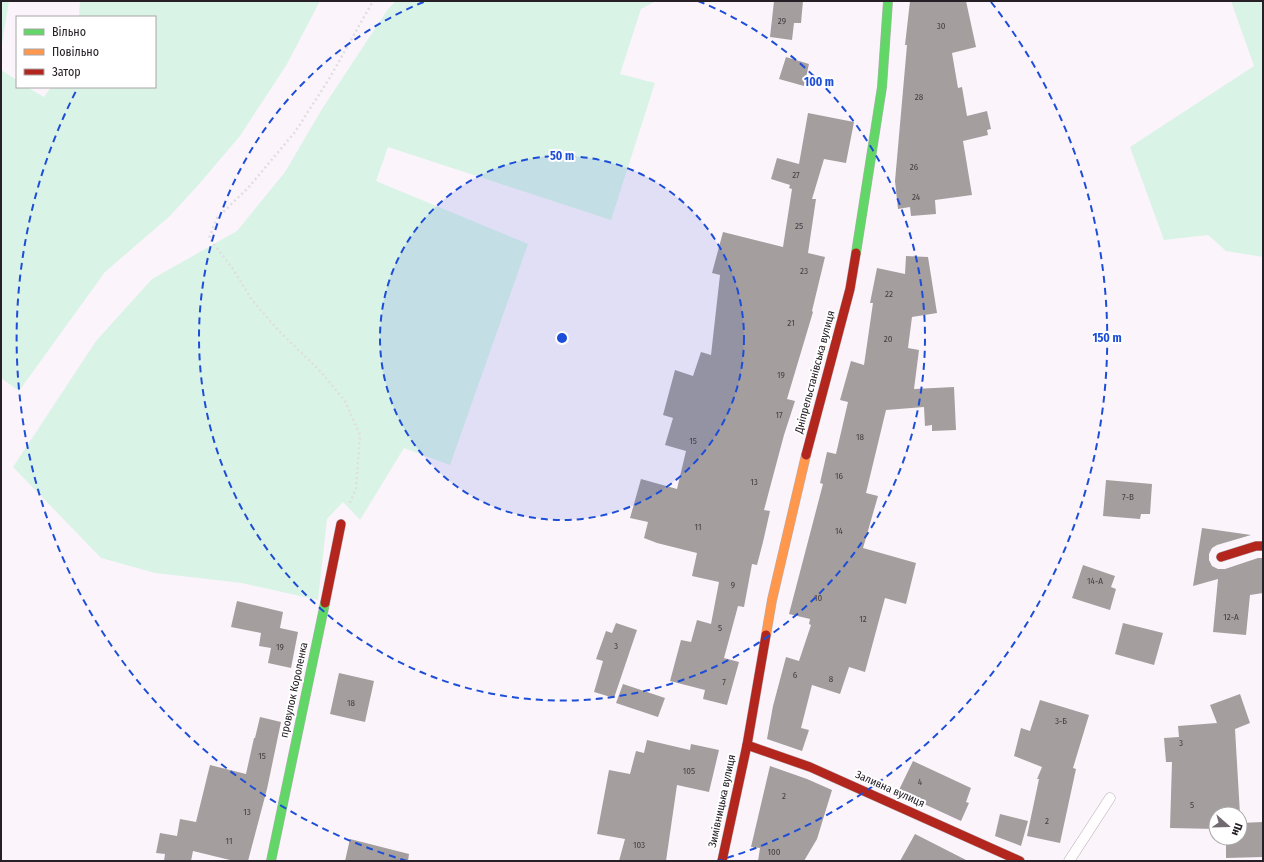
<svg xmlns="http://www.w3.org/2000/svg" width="1264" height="862" viewBox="0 0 1264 862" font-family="'Fira Sans Condensed',sans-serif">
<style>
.green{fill:#daf3e7}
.building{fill:#a49e9e}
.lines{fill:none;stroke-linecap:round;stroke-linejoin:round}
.lane-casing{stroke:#b6b0b6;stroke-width:11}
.fast-casing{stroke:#b6b0b6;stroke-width:10}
.slow-casing{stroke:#b6b0b6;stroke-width:10}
.jam-casing{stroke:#b6b0b6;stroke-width:10}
.path{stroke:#e0dee0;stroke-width:2.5;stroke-dasharray:2 3;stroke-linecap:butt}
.lane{stroke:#fffdfe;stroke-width:10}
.fast{stroke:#63d668;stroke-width:9}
.slow{stroke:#ff974d;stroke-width:9}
.jam{stroke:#b3261e;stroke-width:9}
.ring{fill:none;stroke:#1d4ed8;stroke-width:2;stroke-dasharray:7 5}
.labels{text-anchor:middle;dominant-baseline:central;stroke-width:4;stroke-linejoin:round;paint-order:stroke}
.number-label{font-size:9px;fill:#464044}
.street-label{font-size:11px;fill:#262026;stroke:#fff}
.centre{fill:#1d4ed8;stroke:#fff;stroke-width:2}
.ring-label{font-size:12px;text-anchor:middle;font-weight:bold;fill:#1d4ed8;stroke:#fff;stroke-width:4;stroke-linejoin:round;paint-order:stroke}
</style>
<rect width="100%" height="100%" fill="#fcf4fb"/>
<g class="green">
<polygon points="1,1 9,1 1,50"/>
<polygon points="80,1 320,1 287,64 240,136 200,183 170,216 105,272 19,391 1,378 1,70 17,80 17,87 27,87 44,97 51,87 155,87 155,17 79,17"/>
<polygon points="396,1 656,1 641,9 620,74 655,83 611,220 388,147 376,181 528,244 450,465 404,448 360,520 343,502 327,519 318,600 242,583 155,573 101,558 13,467 96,341 152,279 237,231 285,172 322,109 388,9"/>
<polygon points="1231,1 1263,1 1263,257 1226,251 1208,235 1164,240 1130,147 1254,66"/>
</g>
<g class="building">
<polygon points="774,1 803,1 801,23 794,23 792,40 770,37"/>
<polygon points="910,1 966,1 976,47 952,53 958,88 962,87 967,116 987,111 991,129 987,130 988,135 963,141 972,195 935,200 936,214 911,216 910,207 898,209 895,181 907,45 905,45"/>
<polygon points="786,57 809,64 804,86 779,79"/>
<polygon points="808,113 854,122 846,163 824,159 812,199 816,199 808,253 825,257 812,311 813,312 787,399 795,401 784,435 764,510 770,511 763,542 757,565 752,564 744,607 738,606 724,658 739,662 727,705 703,699 705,690 670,681 681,640 691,642 697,620 711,624 719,582 692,576 697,553 657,543 644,538 648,522 630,518 641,479 677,489 686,451 665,445 673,418 663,415 675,370 693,376 701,352 711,355 720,275 712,273 723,232 783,247 792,189 789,188 790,185 771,179 777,158 799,164"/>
<polygon points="906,256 928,257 937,313 912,317 908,348 919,350 914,389 954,387 956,430 932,431 932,425 925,426 924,407 886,410 866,493 878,496 863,548 916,563 906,604 885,598 865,672 849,667 840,694 812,685 801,728 809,730 802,751 767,739 773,706 786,657 799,661 811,625 809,624 810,619 789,614 823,484 820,483 827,452 836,454 848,402 840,400 851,361 864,365 873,303 870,303 877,268 905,274"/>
<polygon points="1106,480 1152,484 1150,514 1141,514 1140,519 1103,516"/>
<polygon points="1202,528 1251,535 1217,545 1212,548 1209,554 1209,560 1212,566 1218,569 1225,569 1258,558 1263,558 1263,593 1250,595 1246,635 1213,632 1218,579 1193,586"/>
<polygon points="1083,565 1115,576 1111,587 1116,589 1110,610 1072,598"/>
<polygon points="237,601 283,612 280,628 298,632 291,668 268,663 271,648 259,646 261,633 231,627"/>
<polygon points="616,623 637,630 614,698 594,692 603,661 596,659 606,631 612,633"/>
<polygon points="1123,623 1163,633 1154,665 1115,654"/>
<polygon points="339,673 374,681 365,722 330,714"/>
<polygon points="623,684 665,698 658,717 616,703"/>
<polygon points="1240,694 1250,723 1235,729 1240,814 1216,814 1216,829 1170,828 1172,762 1166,762 1164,738 1179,737 1178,726 1217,723 1210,705"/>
<polygon points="1040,700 1089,715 1073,768 1076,769 1060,843 1027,836 1039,779 1037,779 1042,767 1014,756 1021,728 1030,731"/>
<polygon points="260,717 281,722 267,789 248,861 234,861 193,851 191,861 164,861 165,854 156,853 160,833 177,836 180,819 196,822 210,765 246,774 254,738 255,738"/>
<polygon points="647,740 690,750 691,744 719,750 709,792 677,785 666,861 619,861 625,839 597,834 609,770 630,774 636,751 644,753"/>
<polygon points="913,761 971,788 966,802 969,803 961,821 898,792"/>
<polygon points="770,766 807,779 832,790 817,839 804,861 758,861 760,848 751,847"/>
<polygon points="1000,814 1028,821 1021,846 995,836"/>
<polygon points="1240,821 1240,823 1263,822 1263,857 1226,858 1226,838 1240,838"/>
<polygon points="915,834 968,861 900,861"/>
<polygon points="350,839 409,854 408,861 345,861"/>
</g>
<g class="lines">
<defs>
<polyline id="lane" points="1069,861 1110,798"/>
<g id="fast">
<polyline points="856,253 882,87 888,1"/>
<polyline points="271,861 325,603"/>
</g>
<polyline id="slow" points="766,635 772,600 806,455"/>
<g id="jam">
<polyline points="806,455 850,289 856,253"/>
<polyline points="1221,557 1256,546 1263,546"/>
<polyline points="325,603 341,524"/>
<polyline points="747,745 810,767 1020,861"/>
<polyline points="722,861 747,745 766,635"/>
</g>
</defs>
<use href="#lane" class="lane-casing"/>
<use href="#fast" class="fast-casing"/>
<use href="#slow" class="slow-casing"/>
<use href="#jam" class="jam-casing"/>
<polyline class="path" points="350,503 356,488 360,435 345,401 321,372 279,331 252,300 233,269 209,238 217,218 248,188 295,132 329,79 373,1"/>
<use href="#lane" class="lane"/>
<use href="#fast" class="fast"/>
<use href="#slow" class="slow"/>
<use href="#jam" class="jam"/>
</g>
<circle cx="562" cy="338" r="182" fill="#1d4ed8" fill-opacity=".12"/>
<g class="ring">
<circle cx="562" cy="338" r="182"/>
<path d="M698 1A363 363 0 1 1 426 1"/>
<path d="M407 861A545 545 0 0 1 76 91M991 2A545 545 0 0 1 717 861"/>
</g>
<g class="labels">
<g class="number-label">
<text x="782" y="21">29</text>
<text x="941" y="26">30</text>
<text x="919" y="97">28</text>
<text x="914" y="167">26</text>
<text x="796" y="175">27</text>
<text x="916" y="197">24</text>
<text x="799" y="226">25</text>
<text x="804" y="271">23</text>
<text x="889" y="294">22</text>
<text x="791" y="323">21</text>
<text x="888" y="339">20</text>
<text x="781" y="375">19</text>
<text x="779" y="415">17</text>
<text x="860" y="437">18</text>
<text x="693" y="441">15</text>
<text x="839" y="476">16</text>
<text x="754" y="482">13</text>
<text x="1128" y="497">7-В</text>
<text x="698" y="527">11</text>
<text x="839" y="531">14</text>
<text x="1095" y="581">14-А</text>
<text x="733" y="585">9</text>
<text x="818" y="598">10</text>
<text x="1231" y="617">12-А</text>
<text x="863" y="619">12</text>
<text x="720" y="628">5</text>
<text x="616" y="646">3</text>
<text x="280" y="647">19</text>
<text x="795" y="675">6</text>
<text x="831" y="679">8</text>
<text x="724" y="682">7</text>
<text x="351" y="703">18</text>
<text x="1061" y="721">3-Б</text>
<text x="1181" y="743">3</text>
<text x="262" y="756">15</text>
<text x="689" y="771">105</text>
<text x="920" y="782">4</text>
<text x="784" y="796">2</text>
<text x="1192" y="805">5</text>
<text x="247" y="812">13</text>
<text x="1047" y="821">2</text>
<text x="229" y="841">11</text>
<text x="639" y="845">103</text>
<text x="774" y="852">100</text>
</g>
<g class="street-label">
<text transform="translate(815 372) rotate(-75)">Дніпрельстанівська вулиця</text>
<text transform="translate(294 690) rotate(-78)">провулок Короленка</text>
<text transform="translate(890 789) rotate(24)">Заливна вулиця</text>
<text transform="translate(722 801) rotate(-78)">Зимівницька вулиця</text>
</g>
</g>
<circle cx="562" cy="338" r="6" class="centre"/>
<g class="ring-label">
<text x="819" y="86">100 m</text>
<text x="562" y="160">50 m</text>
<text x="1107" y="342">150 m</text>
</g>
<rect width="1264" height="862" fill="none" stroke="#262026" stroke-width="4"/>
<rect x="16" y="16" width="140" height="72" fill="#ffffff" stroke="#a8a6a8"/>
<rect x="24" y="29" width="20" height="6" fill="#63d668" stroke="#a8a6a8"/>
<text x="52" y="36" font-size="12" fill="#262026">Вільно</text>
<rect x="24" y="49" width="20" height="6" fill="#ff974d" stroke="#a8a6a8"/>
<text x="52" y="56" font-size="12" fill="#262026">Повільно</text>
<rect x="24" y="69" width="20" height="6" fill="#b3261e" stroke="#a8a6a8"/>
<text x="52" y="76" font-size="12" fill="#262026">Затор</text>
<g transform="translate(1228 826) rotate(110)"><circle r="19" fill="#ffffff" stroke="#a8a6a8"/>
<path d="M0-3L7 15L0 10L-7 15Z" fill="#716a71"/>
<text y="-6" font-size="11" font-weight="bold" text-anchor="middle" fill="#262026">Пн</text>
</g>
</svg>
